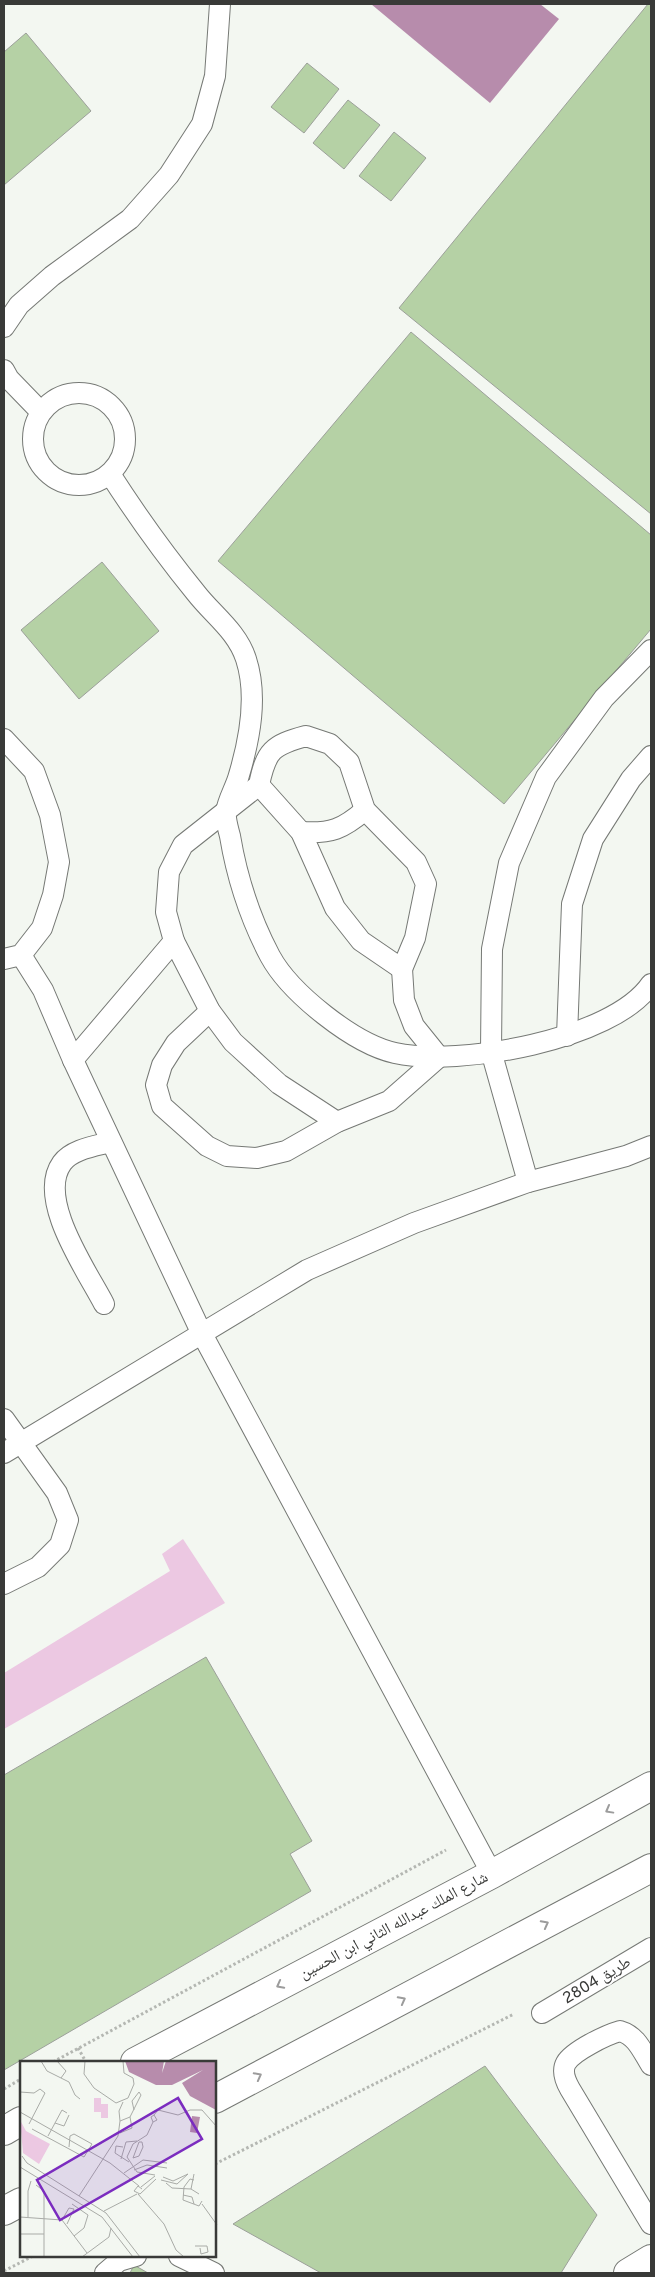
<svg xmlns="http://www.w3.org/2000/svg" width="655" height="2277" viewBox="0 0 655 2277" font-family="Overpass,'Noto Naskh Arabic',sans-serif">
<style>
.green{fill:#ecc8e2}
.water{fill:#b78cac}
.building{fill:#b5d1a5;stroke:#9ca09a}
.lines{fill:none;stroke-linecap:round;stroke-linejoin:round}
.lane-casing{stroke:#767975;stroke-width:22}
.street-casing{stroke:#767975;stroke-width:30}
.secondary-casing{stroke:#767975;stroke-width:30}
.path{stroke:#b4b7b2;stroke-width:3;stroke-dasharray:2.5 2.5;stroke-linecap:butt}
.lane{stroke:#fff;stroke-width:20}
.street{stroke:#fff;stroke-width:28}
.secondary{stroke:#fff;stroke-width:28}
.oneway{stroke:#9c9c9c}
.labels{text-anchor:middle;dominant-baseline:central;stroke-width:4;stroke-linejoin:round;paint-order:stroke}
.street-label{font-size:16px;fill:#393a38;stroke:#fff}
.inset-road{fill:none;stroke:#a9aba7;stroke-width:1}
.view{fill:#7b2cbf;fill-opacity:0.15;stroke:#7b2cbf;stroke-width:2.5}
.inset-edge{fill:none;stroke:#393a38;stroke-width:2.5}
</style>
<rect width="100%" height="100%" fill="#f3f7f1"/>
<polygon class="green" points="183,1539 225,1603 4,1729 4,1673 170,1571 162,1554"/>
<polygon class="water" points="371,4 540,4 559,19 490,103"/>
<g class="building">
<polygon points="648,4 651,4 651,514 399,308"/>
<polygon points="26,33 91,111 4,185 4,52"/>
<polygon points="307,63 339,89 304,133 271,107"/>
<polygon points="348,100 380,125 344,169 313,143"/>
<polygon points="394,132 426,158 391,201 359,176"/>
<polygon points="411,332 651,535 651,629 504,804 218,561"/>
<polygon points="102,562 159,631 79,699 21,630"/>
<polygon points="206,1657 312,1841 290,1854 311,1891 4,2070 4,1775"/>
<polygon points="485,2066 597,2215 561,2273 321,2273 233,2224"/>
<polygon points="134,2265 148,2273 130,2273"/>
</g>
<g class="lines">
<defs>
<g id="lane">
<polyline points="4,327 19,305 52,276 130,219 169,175 202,124 215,76 220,4"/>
<polyline points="4,370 9,379 40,411"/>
<circle cx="79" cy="439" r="46"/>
<path d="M110 474C137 516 165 555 196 593 213 615 237 631 246 659 258 696 250 738 239 775 236 787 228 799 226 812 225 819 228 828 230 836 237 878 250 918 270 956 290 993 354 1044 395 1053 458 1067 613 1040 651 984"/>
<path d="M306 736 330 744 349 762 365 810 416 862 426 884 415 938 402 969 361 941 335 908 301 832 259 785C266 751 272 745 306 736Z"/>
<polyline points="4,739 34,771 50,815 59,862 53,895 42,928 21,955 4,959"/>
<polyline points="259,785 183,845 169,872 166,912 174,941 210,1011 233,1042 279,1084 337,1122"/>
<path d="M301 832C331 834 343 829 365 810"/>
<polyline points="21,955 43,990 73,1060 201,1332 492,1874"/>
<polyline points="210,1011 176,1043 162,1065 156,1085 162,1106 207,1146 227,1156 257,1158 286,1151 337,1122 389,1101 439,1057 414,1026 404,1000 402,969"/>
<polyline points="567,1036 572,904 593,839 631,779 651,756"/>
<polyline points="73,1060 174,941"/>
<polyline points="528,1182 491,1051 492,949 509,863 546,777 604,698 651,650"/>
<path d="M104 1304C87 1271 36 1199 62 1163 72 1149 96 1146 111 1142"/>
<polyline points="4,1419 57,1493 68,1520 60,1545 38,1567 4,1584"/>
<polyline points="4,1453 307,1270 414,1223 528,1182 626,1156 651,1146"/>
<polyline points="542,2013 651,1948"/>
<path d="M651 2065C642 2051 637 2036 620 2031 606 2035 573 2051 566 2063 561 2072 566 2082 570 2089L651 2224"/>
<polyline points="179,2256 214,2273"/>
<polyline points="105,2273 119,2261 136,2256"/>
</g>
<polyline id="street" points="628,2273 651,2259"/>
<g id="secondary">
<polyline points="135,2062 492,1874 651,1786"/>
<polyline points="215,2099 651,1868"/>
<polyline points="4,2131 21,2121"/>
<polyline points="4,2211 21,2202"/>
</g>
</defs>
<use href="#lane" class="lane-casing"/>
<use href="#street" class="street-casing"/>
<use href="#secondary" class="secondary-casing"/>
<g class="path">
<polyline points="78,2048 86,2062"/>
<polyline points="53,2062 446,1850"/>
<polyline points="4,2089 21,2079"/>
<polyline points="215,2164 514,2014"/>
<polyline points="4,2271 33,2256"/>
</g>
<use href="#lane" class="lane"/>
<use href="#street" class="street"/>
<use href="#secondary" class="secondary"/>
</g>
<defs><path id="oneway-chevron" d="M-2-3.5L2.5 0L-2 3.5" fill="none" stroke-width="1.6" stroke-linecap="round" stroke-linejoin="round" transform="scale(1.25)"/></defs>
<g class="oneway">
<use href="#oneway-chevron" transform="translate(609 1810) rotate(151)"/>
<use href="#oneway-chevron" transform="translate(545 1924) rotate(-28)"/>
<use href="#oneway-chevron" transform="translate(280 1985) rotate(152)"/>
<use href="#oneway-chevron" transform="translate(402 2000) rotate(-28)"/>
<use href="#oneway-chevron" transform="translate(258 2076) rotate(-28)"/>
</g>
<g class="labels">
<g class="street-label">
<text transform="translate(394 1926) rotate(-28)">شارع الملك عبدالله الثاني ابن الحسين</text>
<text transform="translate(597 1981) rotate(-31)">طريق 2804</text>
</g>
</g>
<g transform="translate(20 2061)">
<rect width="196" height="196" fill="#f3f7f1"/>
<path d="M74 37H81V43H88V57H81V51H74ZM0 59 6 70 30 83 19 103 3 92Z" fill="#ecc8e2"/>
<path d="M105 0H144L142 12 146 0H196V49L170 35 162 22 183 9 152 24H136L109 11ZM172 55 180 56 177 72 170 71Z" fill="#b78cac"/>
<path class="inset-road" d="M21 0 27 10 49 21 55 34 60 38M37 0 46 10 41 17M65 0 64 13 74 27 96 42 108 37 114 23 113 17 104 12 103 0M0 31 14 32 20 28 25 32 9 63M0 51 90 102 119 125M134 54 138 49 158 54 170 49H182L197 66M110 56 121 34 119 31 112 40 114 49M100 60 99 50 103 41M133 61 131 56 134 54 137 59 133 61 127 74 113 83 107 96 117 111 135 114M35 62 44 65 49 54M12 68 64 96 72 83 54 73 50 75 49 86M28 75 42 49 47 52M119 81H122L123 86 119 95 113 97ZM103 86 96 85 95 92 109 101M2 95 7 102 86 152 120 196M101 98 106 81 117 80M0 106 82 156 113 196M114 109 127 104 147 107M104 112 123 99 147 102M141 119 157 123 168 113 153 120 143 116M174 119 170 118 164 126 163 139 179 145 182 140M146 122 152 127 171 128 179 133M16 124 24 130V196M121 126 135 115M122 128 118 125 114 130 120 133 136 118M171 128 174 113M118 133 144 163 156 189 164 196M163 134 172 136 174 143M59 135 98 75 100 60 110 56 112 67 100 72M52 143 68 154 64 167 54 175M182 143 197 164M84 150 117 133M0 156 42 159 67 192M8 156V130L11 120M42 159 49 147 54 148 47 163M0 173H24M175 185H187L188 191 181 193 180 187M62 196 89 176 91 167"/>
<path class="view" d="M158 37 182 78 40 159 17 119Z"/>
<rect width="196" height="196" class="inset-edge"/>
</g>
<rect width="655" height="2277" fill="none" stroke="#393a38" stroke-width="10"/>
</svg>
